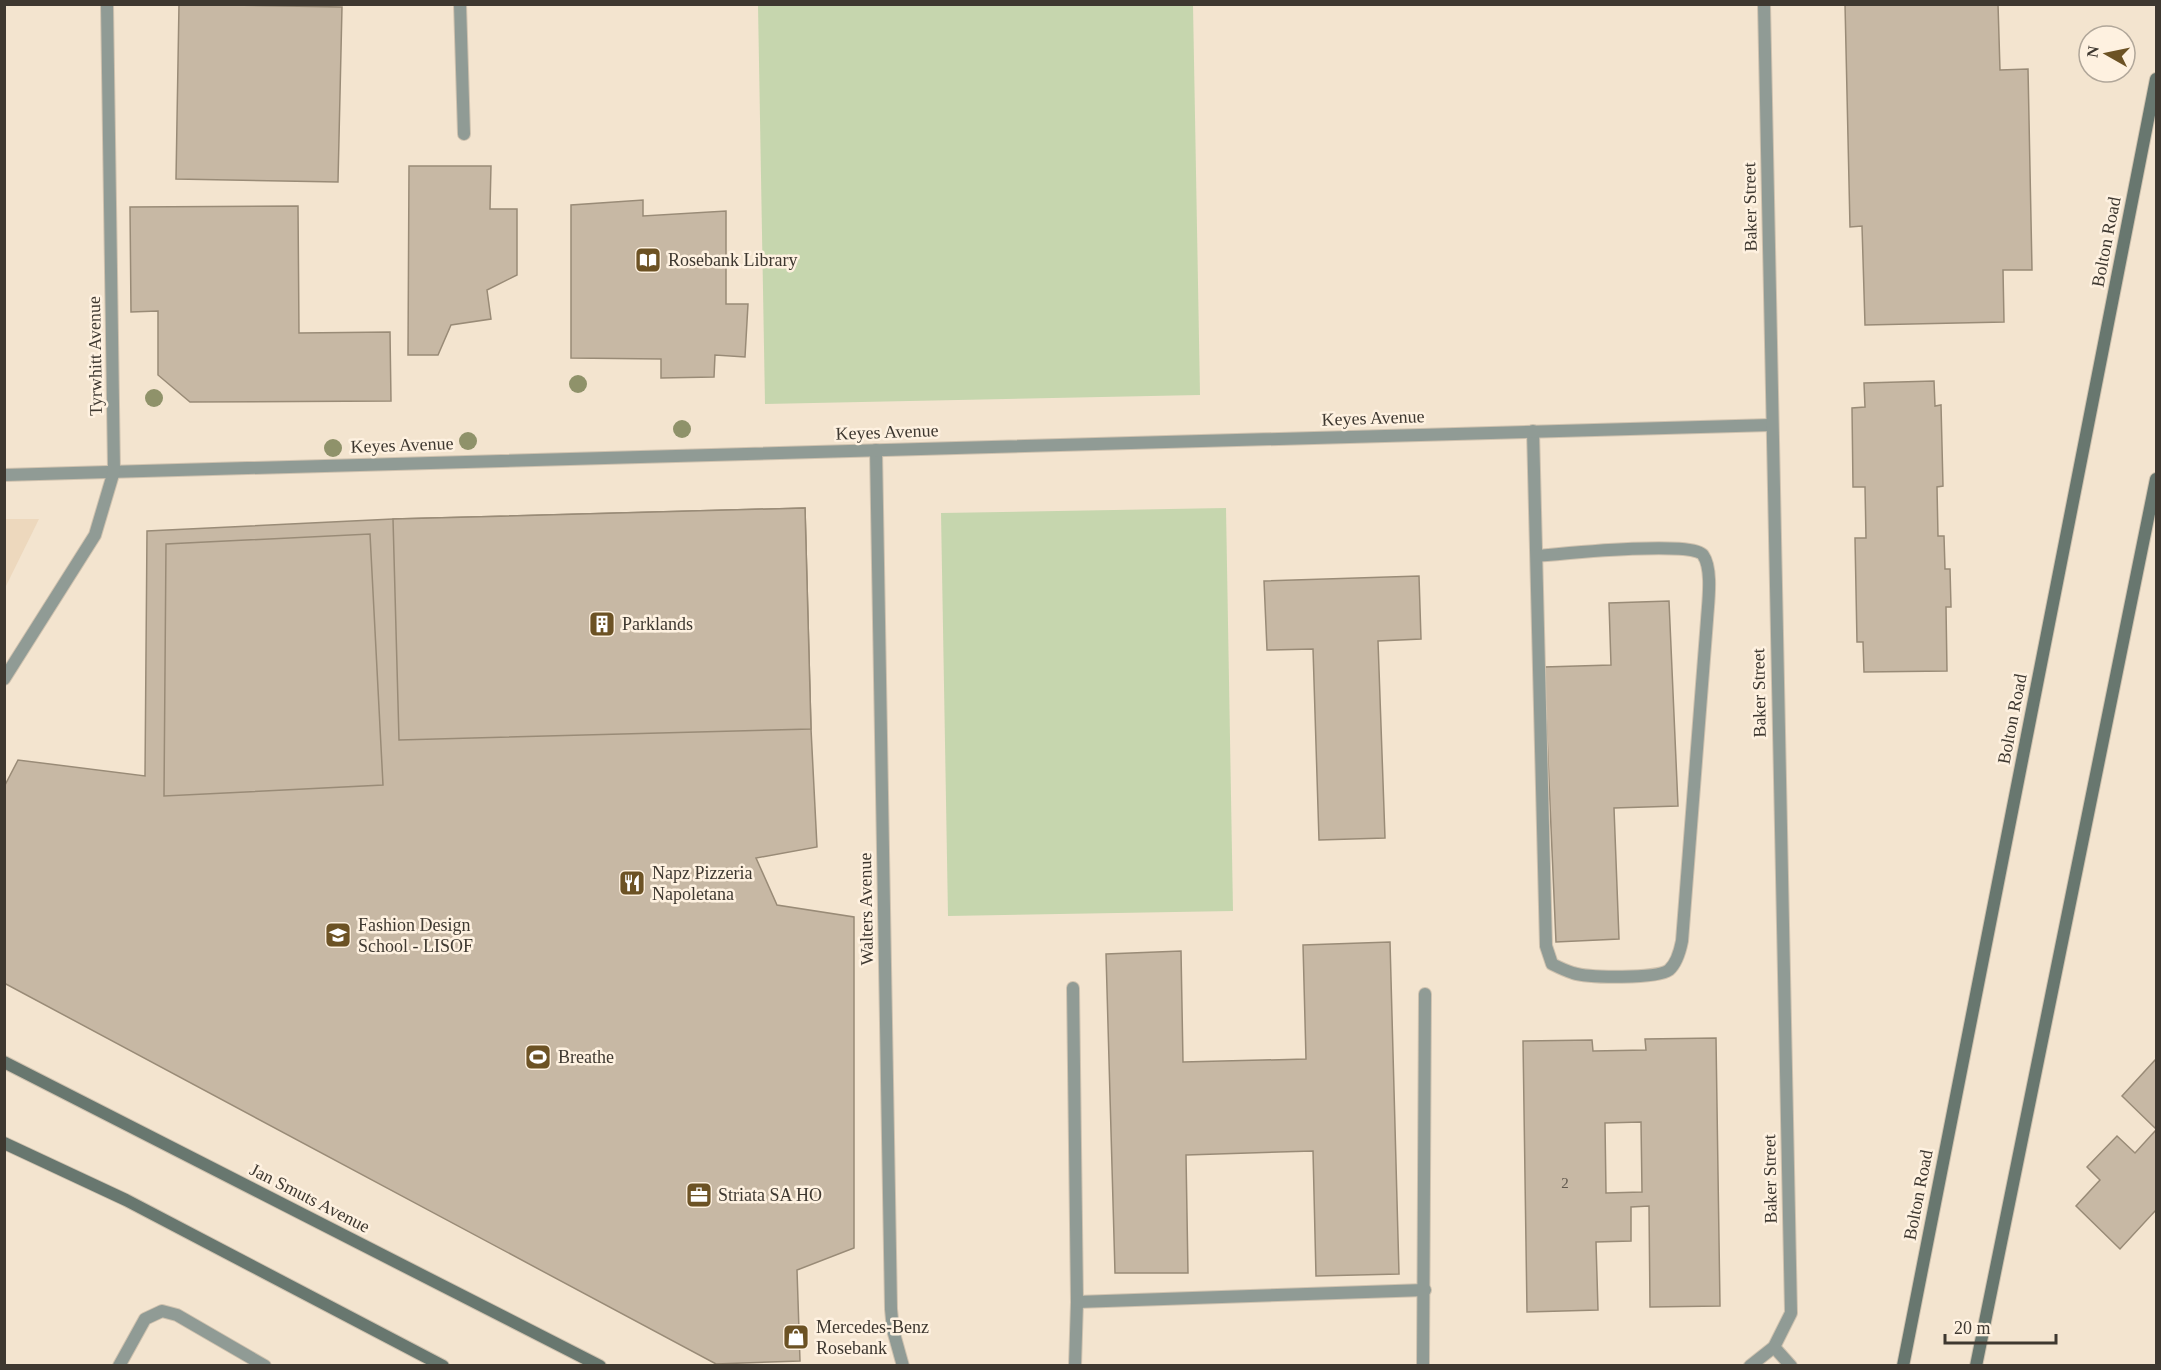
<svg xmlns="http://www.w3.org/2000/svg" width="2161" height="1370" viewBox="0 0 2161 1370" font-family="Georgia,serif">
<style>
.built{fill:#edd8bd}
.green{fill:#c6d6ae}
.building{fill:#c7b8a4;stroke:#998b77;stroke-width:1.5;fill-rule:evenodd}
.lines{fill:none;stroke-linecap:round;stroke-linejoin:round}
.lane-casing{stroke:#cfc2af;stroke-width:14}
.street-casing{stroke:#cfc2af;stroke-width:14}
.secondary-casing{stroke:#cfc2af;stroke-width:14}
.lane{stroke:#909b95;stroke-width:12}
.street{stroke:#909b95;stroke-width:12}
.secondary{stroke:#68776f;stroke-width:12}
.tree{fill:#8f926a}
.labels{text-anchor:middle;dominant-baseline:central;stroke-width:5;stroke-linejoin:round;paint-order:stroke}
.number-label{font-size:15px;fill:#60584d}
.street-label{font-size:18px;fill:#3e3830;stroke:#fef1e0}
.poi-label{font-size:18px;fill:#3e3830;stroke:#fef1e0;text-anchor:start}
</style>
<rect width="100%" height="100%" fill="#f3e4cf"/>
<polygon class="built" points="5,519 39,519 5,588 4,519"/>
<g class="green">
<polygon points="758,5 1193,5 1200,395 765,404"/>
<polygon points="1226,508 1233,911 948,916 941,513"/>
</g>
<g class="building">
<polygon points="179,4 342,7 338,182 176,179"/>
<polygon points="1845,4 1998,4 2000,70 2028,69 2032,270 2003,270 2004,322 1865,325 1862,226 1850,227"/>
<polygon points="409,166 491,166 490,209 517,209 517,275 487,290 491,319 451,325 438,355 408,355"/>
<polygon points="643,200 643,216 726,211 726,304 748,304 745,357 715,355 714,377 661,378 661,359 571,358 571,205"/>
<polygon points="298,206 299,333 390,332 391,401 190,402 158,375 158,311 131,312 130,207"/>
<polygon points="1934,381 1935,406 1941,405 1943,486 1937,487 1938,536 1944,536 1945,569 1950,569 1951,607 1946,607 1947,671 1864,672 1863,642 1857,642 1855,538 1866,538 1865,487 1853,487 1852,408 1865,407 1864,383"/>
<polygon points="805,508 811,729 817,847 756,858 777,905 854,917 854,1248 797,1270 800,1361 716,1364 4,983 4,787 18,760 145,776 147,531 393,519"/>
<polygon points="805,508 811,729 399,740 393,519"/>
<polygon points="370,534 383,785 164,796 166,544"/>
<polygon points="1419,576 1421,639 1378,641 1385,838 1319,840 1313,649 1267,650 1264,581"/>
<polygon points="1669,601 1678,806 1614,808 1619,939 1556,942 1544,667 1611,665 1609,603"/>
<polygon points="1390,942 1399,1274 1316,1276 1313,1151 1186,1155 1188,1273 1115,1273 1106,954 1181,951 1183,1062 1306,1059 1303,945"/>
<path d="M1716 1038 1720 1306 1650 1307 1649 1206 1631 1207V1241L1596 1242 1598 1310 1527 1312 1523 1041 1592 1040 1593 1051 1646 1050 1645 1039ZM1641 1122 1642 1192 1606 1193 1605 1123Z"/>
<polygon points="2156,1059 2156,1129 2122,1096"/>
<polygon points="2156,1130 2156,1210 2120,1249 2076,1206 2100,1180 2087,1167 2117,1136 2135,1153"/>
</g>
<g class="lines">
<defs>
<g id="lane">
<polyline points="460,4 464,134"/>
<path d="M1533 431 1546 946 1552 964C1558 967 1566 971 1573 973 1588 978 1657 979 1669 970 1677 963 1680 951 1682 941L1707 620C1708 603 1713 569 1703 555 1693 540 1559 554 1537 556"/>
<polyline points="1073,988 1077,1302 1075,1366"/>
<polyline points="1077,1302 1425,1290"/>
<polyline points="1774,1347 1791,1366"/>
<polyline points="119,1366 145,1319 162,1311 177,1315 265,1366"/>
<polyline points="1423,1366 1425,994"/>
</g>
<g id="street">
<polyline points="876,450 891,1309 893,1330 903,1366"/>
<polyline points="4,475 1771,425"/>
<polyline points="4,679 95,535 114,471 107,4"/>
<polyline points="1750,1366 1774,1347 1791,1313 1764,4"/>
</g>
<g id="secondary">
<polyline points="4,1062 600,1366"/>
<polyline points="4,1143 126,1200 443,1366"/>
<polyline points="1903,1366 2156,79"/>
<polyline points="1976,1366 2156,479"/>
</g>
</defs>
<use href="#lane" class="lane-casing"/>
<use href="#street" class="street-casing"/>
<use href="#secondary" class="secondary-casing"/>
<use href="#lane" class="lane"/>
<use href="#street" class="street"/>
<use href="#secondary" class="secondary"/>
</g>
<g class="tree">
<circle cx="578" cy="384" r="9"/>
<circle cx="154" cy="398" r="9"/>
<circle cx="682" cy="429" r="9"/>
<circle cx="468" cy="441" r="9"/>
<circle cx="333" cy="448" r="9"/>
</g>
<defs>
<symbol id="library-square" viewBox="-11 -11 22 22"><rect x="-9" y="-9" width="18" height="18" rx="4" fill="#6c5224" stroke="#fef1e0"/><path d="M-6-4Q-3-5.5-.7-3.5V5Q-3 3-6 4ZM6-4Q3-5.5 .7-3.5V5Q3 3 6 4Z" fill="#fff"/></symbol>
<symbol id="building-square" viewBox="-11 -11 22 22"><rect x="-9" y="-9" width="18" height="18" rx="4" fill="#6c5224" stroke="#fef1e0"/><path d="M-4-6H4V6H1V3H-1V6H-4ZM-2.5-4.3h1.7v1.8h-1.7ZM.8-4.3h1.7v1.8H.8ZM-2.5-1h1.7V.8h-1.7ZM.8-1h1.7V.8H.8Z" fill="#fff"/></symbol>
<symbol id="restaurant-square" viewBox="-11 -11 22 22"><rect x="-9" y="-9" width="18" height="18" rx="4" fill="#6c5224" stroke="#fef1e0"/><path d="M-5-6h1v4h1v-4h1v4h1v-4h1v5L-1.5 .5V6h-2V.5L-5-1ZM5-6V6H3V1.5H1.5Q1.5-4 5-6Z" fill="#fff"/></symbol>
<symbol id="university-square" viewBox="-11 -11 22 22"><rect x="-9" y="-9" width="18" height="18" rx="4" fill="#6c5224" stroke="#fef1e0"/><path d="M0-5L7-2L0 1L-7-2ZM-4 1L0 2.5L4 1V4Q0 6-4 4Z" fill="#fff"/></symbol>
<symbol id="stadium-square" viewBox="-11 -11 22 22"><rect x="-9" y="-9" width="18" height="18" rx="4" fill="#6c5224" stroke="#fef1e0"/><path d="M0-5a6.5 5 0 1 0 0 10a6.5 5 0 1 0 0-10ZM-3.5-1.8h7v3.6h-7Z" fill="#fff"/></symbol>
<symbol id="office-square" viewBox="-11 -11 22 22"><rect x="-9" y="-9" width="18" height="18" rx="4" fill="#6c5224" stroke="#fef1e0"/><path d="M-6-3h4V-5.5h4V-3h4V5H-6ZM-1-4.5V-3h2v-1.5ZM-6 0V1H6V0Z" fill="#fff"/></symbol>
<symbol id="shop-square" viewBox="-11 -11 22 22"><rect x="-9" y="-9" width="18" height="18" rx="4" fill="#6c5224" stroke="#fef1e0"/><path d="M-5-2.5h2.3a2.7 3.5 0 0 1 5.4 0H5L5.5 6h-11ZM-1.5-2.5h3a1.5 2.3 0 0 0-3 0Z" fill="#fff"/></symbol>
</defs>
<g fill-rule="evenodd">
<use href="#library-square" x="633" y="245" width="30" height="30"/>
<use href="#building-square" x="587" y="609" width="30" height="30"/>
<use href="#restaurant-square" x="617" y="868" width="30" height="30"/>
<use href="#university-square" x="323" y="920" width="30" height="30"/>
<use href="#stadium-square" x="523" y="1042" width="30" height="30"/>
<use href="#office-square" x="684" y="1180" width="30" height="30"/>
<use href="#shop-square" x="781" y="1322" width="30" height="30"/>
</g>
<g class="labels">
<g class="number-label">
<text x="1565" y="1183">2</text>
</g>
<g class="street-label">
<text transform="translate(1750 207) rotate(-91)">Baker Street</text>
<text transform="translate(2106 242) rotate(-79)">Bolton Road</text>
<text transform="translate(95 356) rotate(-91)">Tyrwhitt Avenue</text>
<text transform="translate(1373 418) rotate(-2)">Keyes Avenue</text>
<text transform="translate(887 432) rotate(-2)">Keyes Avenue</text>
<text transform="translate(402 445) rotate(-2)">Keyes Avenue</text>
<text transform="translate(1759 693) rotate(-91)">Baker Street</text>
<text transform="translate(2012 719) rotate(-79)">Bolton Road</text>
<text transform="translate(866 909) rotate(-91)">Walters Avenue</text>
<text transform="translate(1770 1179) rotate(-91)">Baker Street</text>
<text transform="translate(1918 1195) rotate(-79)">Bolton Road</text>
<text transform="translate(310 1198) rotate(27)">Jan Smuts Avenue</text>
</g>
<g class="poi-label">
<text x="668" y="260">Rosebank Library</text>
<text x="622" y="624">Parklands</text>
<text x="652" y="873">Napz Pizzeria<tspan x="652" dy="21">Napoletana</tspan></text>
<text x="358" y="925">Fashion Design<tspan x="358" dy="21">School - LISOF</tspan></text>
<text x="558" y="1057">Breathe</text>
<text x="718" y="1195">Striata SA HO</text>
<text x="816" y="1327">Mercedes-Benz<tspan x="816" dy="21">Rosebank</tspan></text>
</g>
</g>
<rect width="2161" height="1370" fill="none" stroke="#3e3830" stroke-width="12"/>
<g transform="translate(2107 54) rotate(279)"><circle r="28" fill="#fef1e0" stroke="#b1a79a" stroke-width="1.5"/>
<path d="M0-4.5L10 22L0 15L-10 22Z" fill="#6c5224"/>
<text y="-9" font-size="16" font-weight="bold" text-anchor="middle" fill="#3e3830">N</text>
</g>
<path d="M1945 1334v9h111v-9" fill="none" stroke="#3e3830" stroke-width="3"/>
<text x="1954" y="1334" font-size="18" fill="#3e3830" stroke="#fef1e0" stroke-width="4.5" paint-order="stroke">20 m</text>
</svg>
